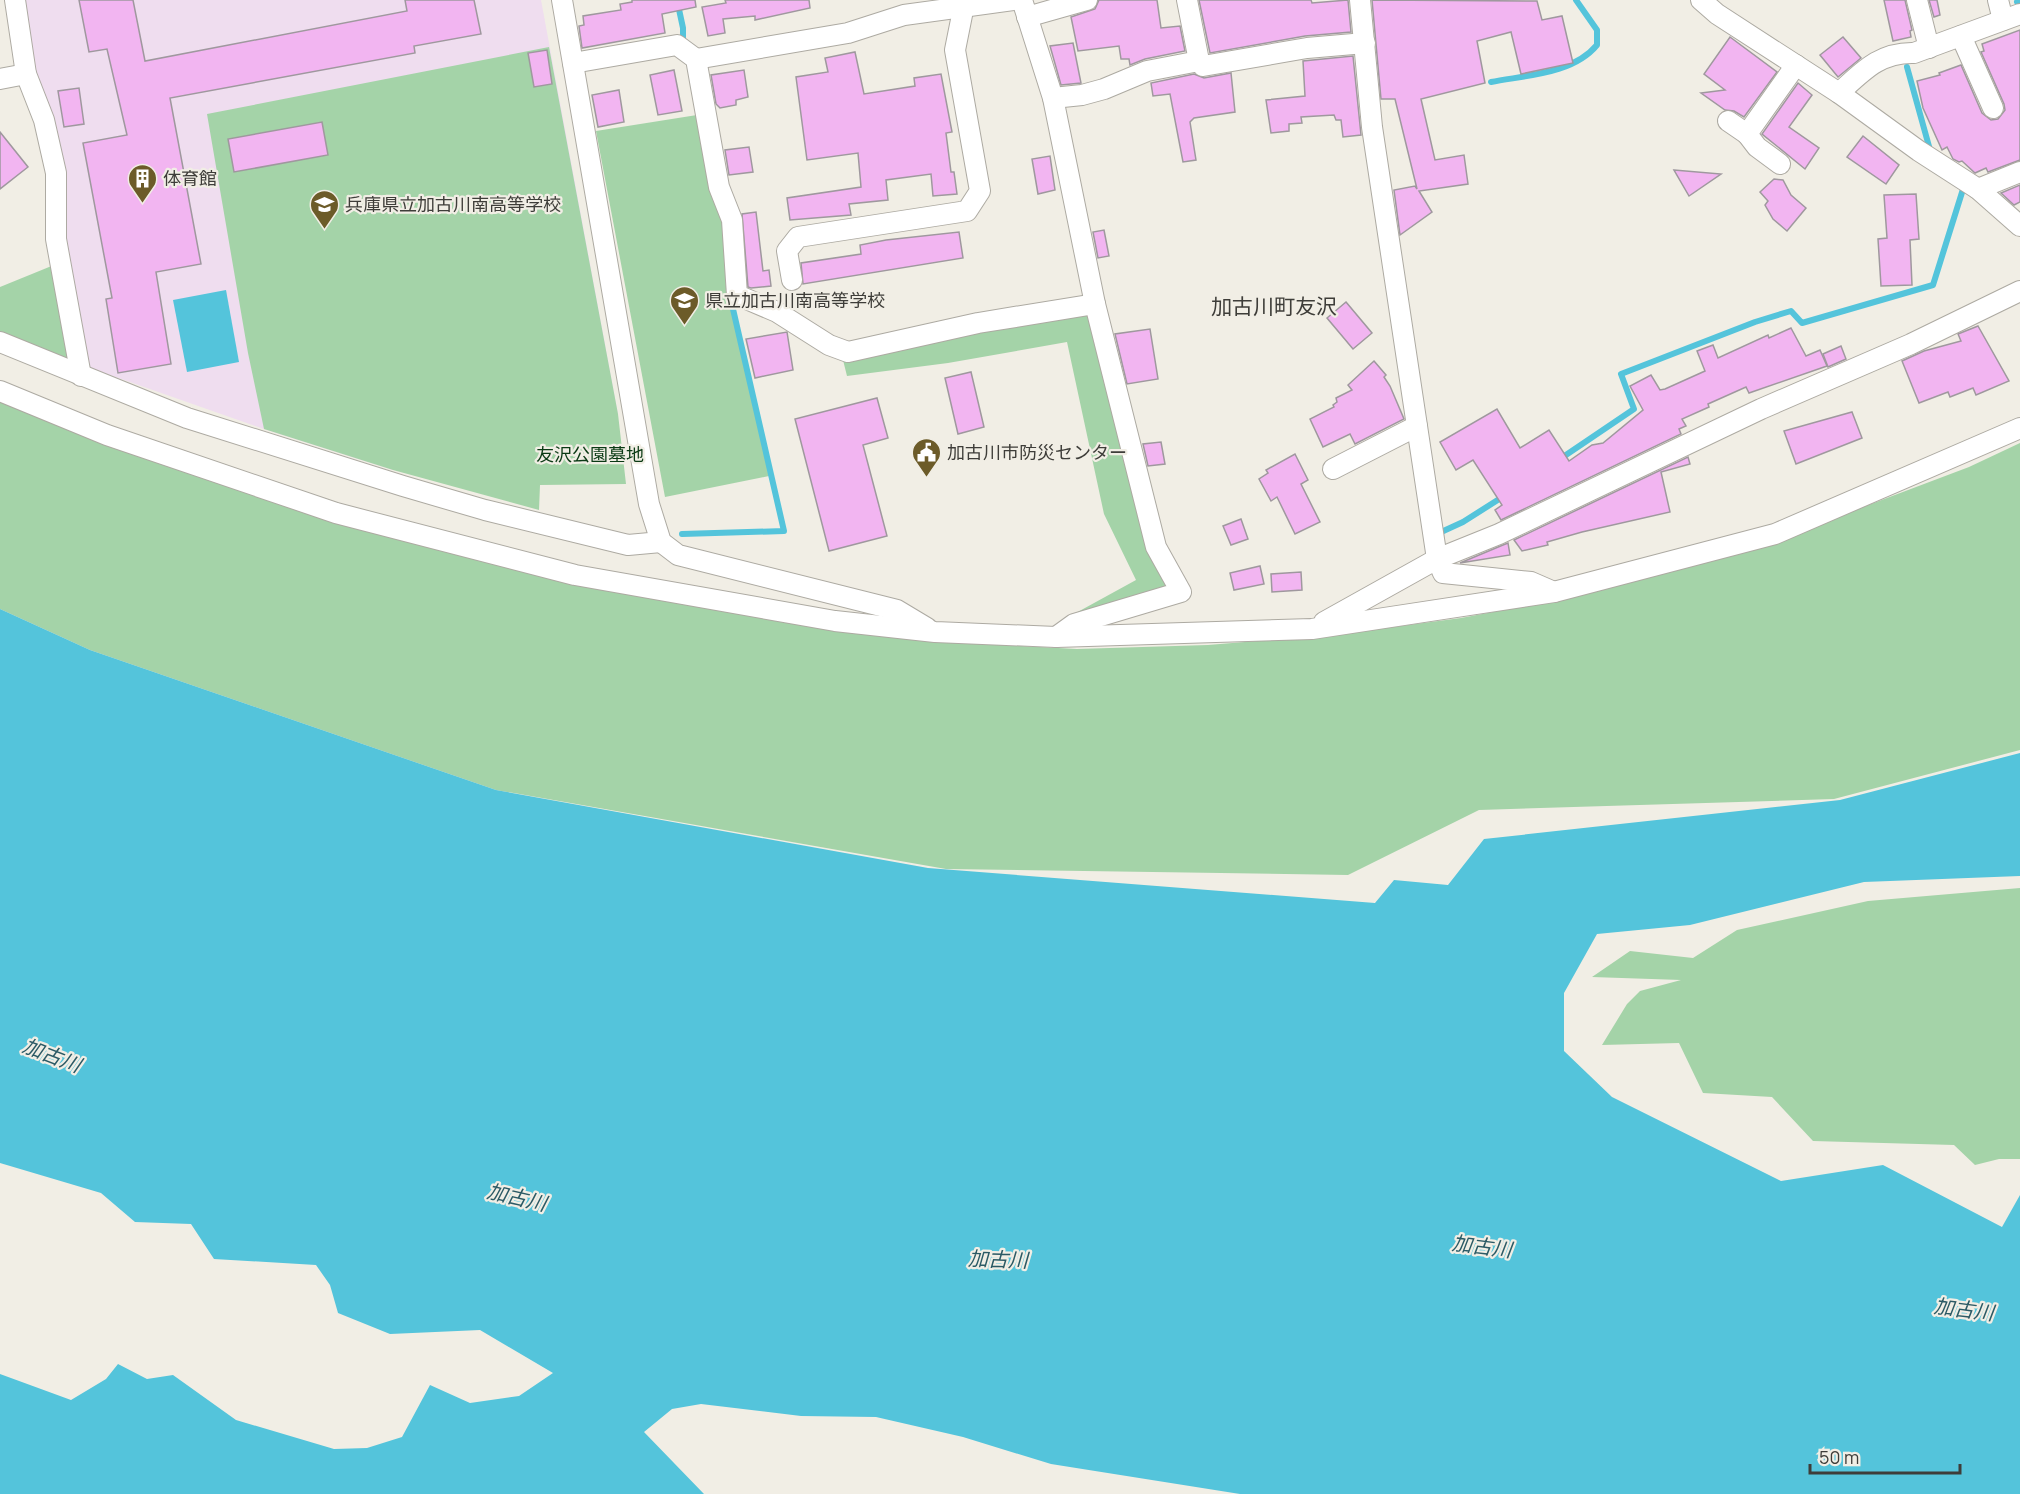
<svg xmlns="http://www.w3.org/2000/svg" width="2020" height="1494" viewBox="0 0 2020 1494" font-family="Manrope,'Noto Sans JP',sans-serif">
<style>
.education{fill:#efddef}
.green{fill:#a4d3a8}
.water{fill:#54c4db}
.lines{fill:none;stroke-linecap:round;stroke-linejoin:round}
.stream{stroke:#54c4db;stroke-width:6}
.building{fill:#f2b5f1;stroke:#9f989e;stroke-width:1.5}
.street-casing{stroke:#adaaa2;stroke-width:22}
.street{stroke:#fff;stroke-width:20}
.labels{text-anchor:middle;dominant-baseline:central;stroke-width:4.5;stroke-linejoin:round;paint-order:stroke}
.poi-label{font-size:18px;fill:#3e3d39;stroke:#f1eee5;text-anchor:start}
.park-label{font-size:18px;fill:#0a3a14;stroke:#f1eee5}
.water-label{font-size:20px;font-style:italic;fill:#2b5a65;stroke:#f1eee5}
.quarter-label{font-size:21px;fill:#3e3d39;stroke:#f1eee5}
</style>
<rect width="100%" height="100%" fill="#f1eee5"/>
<polygon class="education" points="23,0 541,0 618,414 393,470 264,429 90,368 65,250"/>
<g class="green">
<polygon points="549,47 618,414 626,484 540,485 539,510 393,470 264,429 248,353 207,114"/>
<polygon points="697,115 722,216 726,287 769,476 665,497 596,131"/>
<polygon points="54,265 75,365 0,337 0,287"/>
<polygon points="1087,309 1171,590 1074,614 1136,580 1104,514 1067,342 948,363 847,376 842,356"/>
<polygon points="0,401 331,522 848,629 983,644 1077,649 1208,645 1340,634 1461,618 1568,598 1789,535 1969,467 2020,443 2020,750 1834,799 1479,810 1348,875 946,869 496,790 90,650 0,609"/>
<polygon points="2020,888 2020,1159 1999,1159 1975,1165 1954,1145 1813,1141 1772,1097 1703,1093 1679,1043 1602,1045 1627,1004 1640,991 1681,980 1592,977 1630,951 1693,958 1737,930 1868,901"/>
</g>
<g class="water">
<polygon points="226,290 239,362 187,372 173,300"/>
<polygon points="0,609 90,650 496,790 928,868 1375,903 1394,880 1448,885 1484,839 1840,800 2020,753 2020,876 1864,882 1690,925 1597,934 1564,993 1564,1051 1612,1097 1781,1181 1883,1165 2002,1227 2020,1195 2020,1494 1240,1494 1051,1464 963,1437 876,1417 801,1416 701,1404 672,1409 644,1432 704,1494 0,1494 0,1374 71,1400 106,1379 118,1364 147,1379 173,1375 236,1420 334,1449 367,1448 402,1437 430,1385 470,1403 519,1396 553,1373 480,1330 390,1334 338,1313 330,1285 316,1265 214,1259 191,1224 135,1222 101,1193 0,1163"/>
</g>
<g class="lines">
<g class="stream">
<polyline points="677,0 683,28 683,46"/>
<polyline points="2017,2 2020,1"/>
<polyline points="1907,67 1930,150"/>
<path d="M1491 82C1527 75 1573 74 1597 45V30L1576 0"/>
<polyline points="1560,459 1634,409 1621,374 1755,322 1791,311 1802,323 1933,285 1964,186"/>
<polyline points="1439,533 1463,522 1504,496"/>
<polyline points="682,534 784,531 730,296"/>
</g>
</g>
<g class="building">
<polygon points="79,0 133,0 145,61 407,11 405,0 474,0 481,34 414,46 415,53 170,98 201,264 156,272 171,364 118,373 106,299 112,298 83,143 127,135 107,49 89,52"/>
<polygon points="632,0 695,0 696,7 662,14 665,33 582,48 579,26 584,25 583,16 621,10 620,4 632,2"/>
<polygon points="725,0 809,0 810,8 755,20 755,16 723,19 725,33 708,36 702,7 726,3"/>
<polygon points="1099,0 1157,0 1161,28 1180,26 1185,51 1145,59 1130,65 1129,59 1121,59 1119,46 1078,51 1071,17 1095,9"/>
<polygon points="1199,0 1311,0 1312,3 1348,0 1351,32 1305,36 1210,53"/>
<polygon points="1372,0 1537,1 1542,20 1562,16 1573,63 1521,74 1511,32 1477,41 1485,83 1421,99 1435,160 1464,155 1468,184 1419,191 1432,212 1400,235 1394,190 1415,186 1417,189 1395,99 1381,99"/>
<polygon points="1884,0 1905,0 1912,30 1910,31 1911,37 1893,41"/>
<polygon points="1929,0 1937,0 1940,15 1934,17"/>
<polygon points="2020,30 2020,160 1988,172 1986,168 1975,173 1962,161 1959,162 1953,159 1947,147 1942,150 1923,108 1917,81 1940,75 1939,73 1961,65 1982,113 1991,120 1998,119 2005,110 2004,104 1981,52 1984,51 1982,44"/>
<polygon points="1730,37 1777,72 1744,117 1734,111 1725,110 1701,93 1725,90 1704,74"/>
<polygon points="1843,37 1861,58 1838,77 1820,55"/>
<polygon points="1073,43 1081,83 1061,85 1050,46"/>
<polygon points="547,50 552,84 534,87 528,53"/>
<polygon points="855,52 864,94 915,86 914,78 941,74 952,132 946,133 951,172 954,172 957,194 933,196 931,174 886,180 888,200 849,204 851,215 790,220 787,198 861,187 858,153 807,160 796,77 828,72 825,58"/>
<polygon points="1353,56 1361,135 1343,137 1341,120 1336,120 1334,115 1301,117 1302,123 1289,124 1289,131 1271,133 1266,100 1305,96 1303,61"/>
<polygon points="674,70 682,111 658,115 650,75"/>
<polygon points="744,70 748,97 736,100 736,105 720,108 716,104 711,75"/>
<polygon points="1231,73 1235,112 1194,118 1190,122 1196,160 1183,162 1170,94 1153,96 1151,83 1194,74 1204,78"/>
<polygon points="1798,83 1812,95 1789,127 1819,148 1805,169 1762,134"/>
<polygon points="79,88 84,124 64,127 58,91"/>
<polygon points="619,90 624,122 598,127 592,95"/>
<polygon points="322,122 328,155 234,172 228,139"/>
<polygon points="0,132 28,167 0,189"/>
<polygon points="1863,136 1899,165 1886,184 1847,157"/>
<polygon points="749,147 753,172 729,175 725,150"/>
<polygon points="1050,156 1055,190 1038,194 1032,159"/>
<polygon points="1674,170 1721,174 1689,196"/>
<polygon points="1774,179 1783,180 1791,195 1806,208 1787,231 1773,219 1765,205 1768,201 1760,192"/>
<polygon points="2020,185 2020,202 2014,205 2001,193"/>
<polygon points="1916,194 1919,239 1910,240 1912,285 1881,286 1878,239 1887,238 1884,195"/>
<polygon points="756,212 763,271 769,270 771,286 751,288 748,287 742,214"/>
<polygon points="1104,230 1109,256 1098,258 1093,232"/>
<polygon points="959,232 963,258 803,284 801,263 861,254 860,245 886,240"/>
<polygon points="1346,302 1372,333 1353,349 1327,318"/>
<polygon points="1978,326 2009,381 1976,395 1973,388 1950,397 1948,392 1919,403 1902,361 1924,351 1961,341 1958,334"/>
<polygon points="1791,328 1806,356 1820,350 1827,366 1749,393 1746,387 1708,404 1709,407 1682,419 1686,426 1679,429 1681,434 1501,520 1495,510 1502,505 1473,460 1456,470 1440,442 1497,409 1520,448 1549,430 1569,461 1592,445 1603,443 1643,410 1630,386 1651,375 1660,390 1665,389 1705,371 1697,351 1713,345 1718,358 1768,335 1769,338"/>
<polygon points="1150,329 1158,379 1127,384 1115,334"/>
<polygon points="787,332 793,370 755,378 746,339"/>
<polygon points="1841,346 1846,359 1828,367 1823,354"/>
<polygon points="1374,361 1386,375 1384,377 1390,386 1404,419 1355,444 1350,434 1323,447 1310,419 1334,407 1333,405 1337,402 1336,398 1352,390 1348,385"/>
<polygon points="971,372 984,427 958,434 945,378"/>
<polygon points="877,398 888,438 863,445 887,536 829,551 795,419"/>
<polygon points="1852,412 1862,438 1796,464 1784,431"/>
<polygon points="1161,442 1165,464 1148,466 1143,444"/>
<polygon points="1295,454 1308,480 1301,484 1320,522 1295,534 1277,497 1271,501 1259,479 1268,473 1266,470"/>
<polygon points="1688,457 1690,464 1661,472 1670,512 1582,532 1547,542 1548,545 1522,551 1514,540"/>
<polygon points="1241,519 1248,539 1231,545 1223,526"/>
<polygon points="1508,543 1510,555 1460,563 1503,545"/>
<polygon points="1260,566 1264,584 1234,590 1230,573"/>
<polygon points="1301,572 1302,590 1272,592 1271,574"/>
</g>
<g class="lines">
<defs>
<g id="street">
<polyline points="15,0 26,74 44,120 56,173 56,239 81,376"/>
<polyline points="562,0 649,504 661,542 678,555 897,610 927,628"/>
<polyline points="1022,0 1053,98 1095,304 1156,547 1181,592 1074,624 1056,637"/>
<polyline points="1187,0 1199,61"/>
<polyline points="1360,0 1372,127 1437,559 1443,573 1531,582 1554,592"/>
<polyline points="1701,0 1717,14 1839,93 1919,151 1978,189 2020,226"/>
<polyline points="1917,0 1929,48"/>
<polyline points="1998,0 2003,20"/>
<polyline points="1027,17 1087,0"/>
<polyline points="1961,36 1993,108"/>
<polyline points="696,59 848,33 904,15 1013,0"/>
<polyline points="573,63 677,45 696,59 719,187 732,220 737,295 777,312 829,345 848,352 978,323 1095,304"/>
<polyline points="0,79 26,74"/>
<path d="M1839 93C1863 71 1880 52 1914 53L2020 14"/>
<polyline points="1053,98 1082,95 1104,89 1147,71 1199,61 1203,66 1307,48 1365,43"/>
<polyline points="1728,121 1747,134"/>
<polyline points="1780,164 1757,147 1747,134 1796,65"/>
<polyline points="1978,189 2020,172"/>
<polyline points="792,280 787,251 798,237 967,211 980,191 955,50 964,5"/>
<polyline points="0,342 187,418 403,486 485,510 628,545 661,542"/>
<polyline points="0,391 107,435 336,513 575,575 835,621 935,632 1056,637 1312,629 1554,592 1775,534 2020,428"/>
<polyline points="1333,469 1417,426"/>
<polyline points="1324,622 1437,559 1499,534 1761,409 1911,344 2020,291"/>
</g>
</defs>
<use href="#street" class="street-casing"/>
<use href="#street" class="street"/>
</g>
<defs>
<symbol id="building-pin" viewBox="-11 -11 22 30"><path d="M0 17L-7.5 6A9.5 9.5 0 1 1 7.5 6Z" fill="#6c5b29" stroke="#f1eee5"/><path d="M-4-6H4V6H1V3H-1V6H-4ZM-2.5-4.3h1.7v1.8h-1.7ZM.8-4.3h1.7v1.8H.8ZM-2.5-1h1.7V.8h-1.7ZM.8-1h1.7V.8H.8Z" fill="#fff"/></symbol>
<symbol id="school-pin" viewBox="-11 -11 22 30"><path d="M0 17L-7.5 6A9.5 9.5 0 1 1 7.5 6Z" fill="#6c5b29" stroke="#f1eee5"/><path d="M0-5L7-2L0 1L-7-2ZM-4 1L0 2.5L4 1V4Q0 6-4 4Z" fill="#fff"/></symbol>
<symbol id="civic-pin" viewBox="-11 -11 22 30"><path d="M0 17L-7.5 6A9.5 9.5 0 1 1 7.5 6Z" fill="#6c5b29" stroke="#f1eee5"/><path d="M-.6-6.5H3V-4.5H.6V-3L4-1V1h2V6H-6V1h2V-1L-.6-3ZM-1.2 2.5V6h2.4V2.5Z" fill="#fff"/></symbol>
</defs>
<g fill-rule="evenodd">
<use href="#building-pin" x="126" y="162" width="33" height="45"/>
<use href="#school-pin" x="308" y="188" width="33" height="45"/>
<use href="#school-pin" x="668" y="284" width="33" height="45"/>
<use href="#civic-pin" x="910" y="436" width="33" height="45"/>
</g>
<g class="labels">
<g class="poi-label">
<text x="163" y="178">体育館</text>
<text x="345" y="204">兵庫県立加古川南高等学校</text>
<text x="705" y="300">県立加古川南高等学校</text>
<text x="947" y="452">加古川市防災センター</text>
</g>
<g class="park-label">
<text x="590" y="454">友沢公園墓地</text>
</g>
<g class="water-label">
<text transform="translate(52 1055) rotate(21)">加古川</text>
<text transform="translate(517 1197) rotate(13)">加古川</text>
<text transform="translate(1482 1246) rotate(7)">加古川</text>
<text transform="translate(998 1259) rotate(2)">加古川</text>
<text transform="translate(1964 1309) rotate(7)">加古川</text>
</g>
<g class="quarter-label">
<text x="1274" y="306">加古川町友沢</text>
</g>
</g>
<path d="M1810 1464v9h150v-9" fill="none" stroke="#3e3d39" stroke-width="3"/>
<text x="1819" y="1464" font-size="18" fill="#3e3d39" stroke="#f1eee5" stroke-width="4.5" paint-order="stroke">50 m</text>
</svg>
